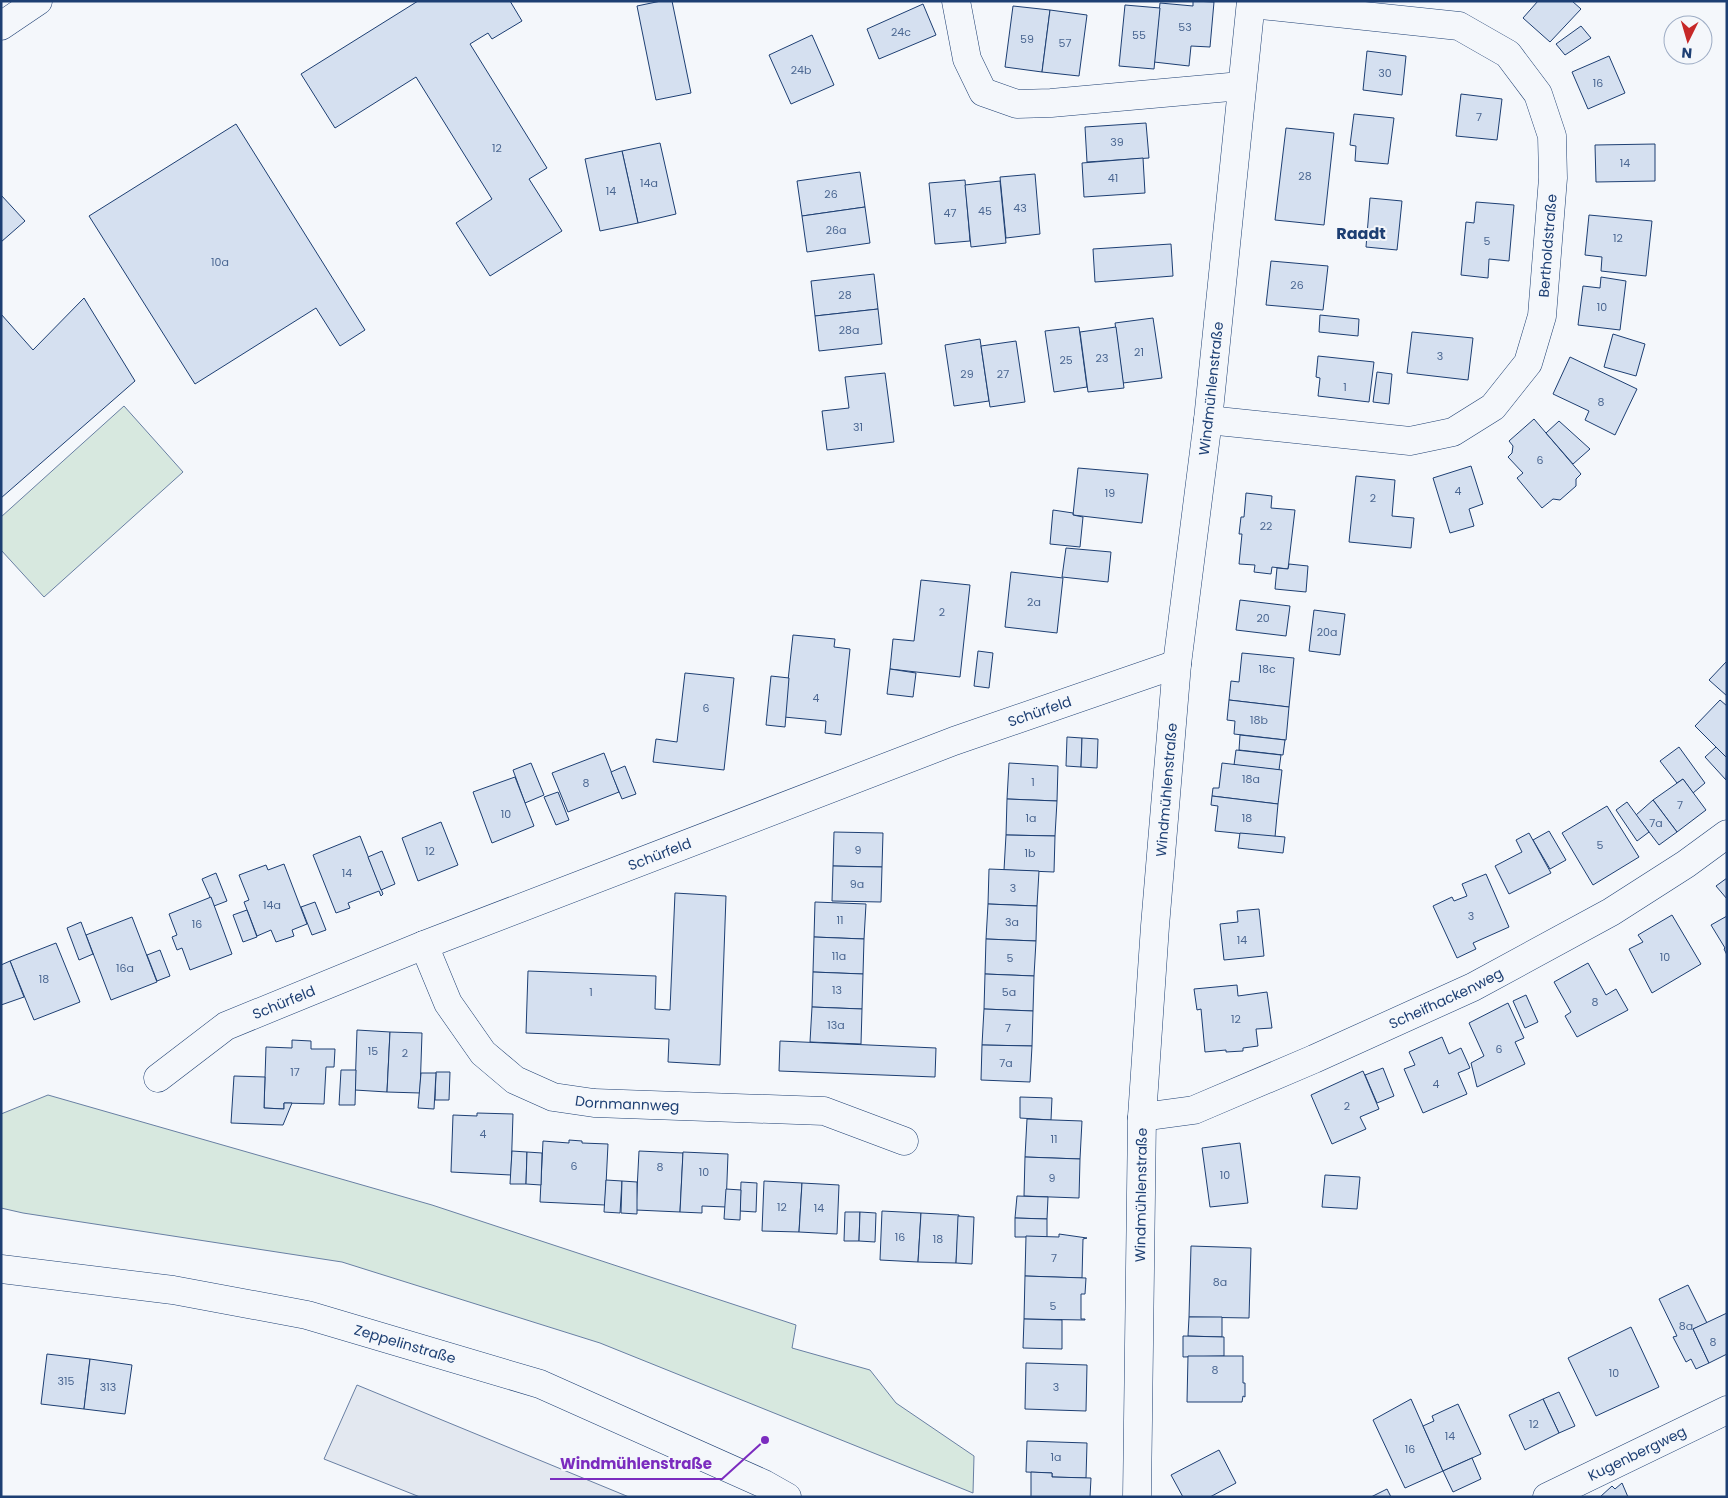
<svg xmlns="http://www.w3.org/2000/svg" width="1728" height="1498" viewBox="0 0 1728 1498" font-family="Poppins,sans-serif">
<style>
.green{fill:#d7e8df;stroke:#687fa3}
.parking{fill:#e3e8f0;stroke:#687fa3}
.building{fill:#d5e0f0;stroke:#1d3f73}
.lines{fill:none;stroke-linecap:round;stroke-linejoin:round}
.minor-casing{stroke:#1d3f73;stroke-width:29}
.major-casing{stroke:#1d3f73;stroke-width:29}
.minor{stroke:#f4f7fb;stroke-width:28}
.major{stroke:#f4f7fb;stroke-width:28}
.labels{text-anchor:middle;dominant-baseline:central;stroke-width:4;stroke-linejoin:round;paint-order:stroke}
.number-label{font-size:11px;fill:#4b6792}
.street-label{font-size:14px;fill:#1d3f73;stroke:#f4f7fb}
.quarter-label{font-size:16px;font-weight:bold;fill:#1d3f73;stroke:#f4f7fb}
.leader{fill:none;stroke:#7b2cbf;stroke-width:2}
.callout-dot{fill:#7b2cbf;stroke:#f4f7fb;stroke-width:2}
.callout-label{font-size:15px;text-anchor:middle;font-weight:bold;fill:#7b2cbf;stroke:#f4f7fb;stroke-width:4;stroke-linejoin:round;paint-order:stroke}
</style>
<rect width="100%" height="100%" fill="#f4f7fb"/>
<g class="green">
<polygon points="124,406 183,472 44,597 1,550 1,517"/>
<polygon points="48,1095 432,1205 796,1325 792,1348 870,1370 896,1403 974,1456 973,1493 600,1343 342,1262 23,1213 1,1208 1,1114"/>
</g>
<polygon class="parking" points="357,1385 629,1497 420,1497 324,1459"/>
<g class="building">
<polygon points="418,1 510,1 522,21 492,39 488,33 470,44 547,168 529,179 562,231 490,276 456,223 492,199 416,77 335,128 301,74"/>
<polygon points="661,1 672,1 691,93 656,100 637,6"/>
<polygon points="1193,1 1214,2 1210,47 1191,46 1189,66 1154,62 1160,3 1193,6"/>
<polygon points="1538,1 1572,1 1581,9 1550,42 1523,18"/>
<polygon points="923,4 936,35 879,59 867,29"/>
<polygon points="1125,5 1160,8 1154,69 1119,66"/>
<polygon points="1013,6 1050,10 1042,72 1005,67"/>
<polygon points="1050,10 1087,15 1079,76 1042,72"/>
<polygon points="1581,26 1591,38 1565,55 1556,44"/>
<polygon points="812,35 834,85 791,104 769,55"/>
<polygon points="1367,51 1406,56 1402,95 1363,90"/>
<polygon points="1609,56 1625,93 1588,109 1572,72"/>
<polygon points="1461,94 1502,99 1497,140 1456,136"/>
<polygon points="1354,114 1394,118 1388,164 1355,161 1356,146 1350,145"/>
<polygon points="1146,123 1149,158 1087,162 1085,127"/>
<polygon points="236,124 365,330 340,346 316,308 195,384 89,216"/>
<polygon points="1286,128 1334,133 1324,225 1275,220"/>
<polygon points="660,143 676,214 638,223 622,151"/>
<polygon points="1655,144 1655,181 1596,182 1595,145"/>
<polygon points="622,151 638,223 600,231 585,159"/>
<polygon points="1143,158 1145,193 1084,197 1082,163"/>
<polygon points="860,172 865,207 802,216 797,181"/>
<polygon points="1035,174 1040,234 1006,238 1000,177"/>
<polygon points="965,180 970,241 935,244 929,183"/>
<polygon points="1000,181 1006,243 971,247 965,185"/>
<polygon points="1,195 25,221 1,242"/>
<polygon points="1370,198 1402,201 1397,250 1366,247"/>
<polygon points="1476,202 1514,205 1509,261 1489,259 1488,278 1461,275 1466,222 1474,223"/>
<polygon points="865,207 870,243 807,252 802,216"/>
<polygon points="1589,215 1652,221 1646,276 1601,271 1602,257 1585,255"/>
<polygon points="1171,244 1173,276 1095,282 1093,249"/>
<polygon points="1271,261 1328,266 1323,310 1266,305"/>
<polygon points="874,274 878,309 815,316 811,281"/>
<polygon points="1601,277 1626,281 1620,330 1578,325 1583,286 1600,288"/>
<polygon points="84,298 135,381 1,498 1,314 33,350"/>
<polygon points="878,309 882,344 819,351 815,316"/>
<polygon points="1320,315 1359,319 1358,336 1319,332"/>
<polygon points="1153,318 1162,378 1123,383 1115,323"/>
<polygon points="1079,327 1087,387 1054,392 1045,331"/>
<polygon points="1116,327 1124,388 1088,392 1080,332"/>
<polygon points="1412,332 1473,338 1468,380 1407,373"/>
<polygon points="1613,334 1645,344 1636,376 1604,367"/>
<polygon points="980,339 989,401 954,406 945,345"/>
<polygon points="1016,341 1025,402 990,407 981,346"/>
<polygon points="1318,356 1374,362 1369,402 1318,396 1320,378 1316,377"/>
<polygon points="1570,357 1637,389 1615,435 1585,420 1589,411 1553,394"/>
<polygon points="1377,372 1392,374 1389,404 1373,402"/>
<polygon points="885,373 894,442 827,450 822,411 849,408 845,377"/>
<polygon points="1534,419 1581,474 1576,479 1576,486 1560,500 1553,499 1542,508 1517,478 1523,473 1508,457 1512,453 1513,446 1509,441"/>
<polygon points="1559,421 1590,449 1573,464 1546,433"/>
<polygon points="1471,466 1483,504 1469,509 1474,526 1450,533 1433,478"/>
<polygon points="1078,468 1148,474 1142,523 1073,515"/>
<polygon points="1356,476 1395,480 1392,516 1414,518 1411,548 1349,542"/>
<polygon points="1246,493 1272,496 1271,508 1295,510 1288,569 1272,567 1271,574 1254,572 1255,565 1239,564 1242,534 1239,534 1241,517 1244,517"/>
<polygon points="1053,510 1073,513 1073,515 1083,517 1080,547 1050,544"/>
<polygon points="1066,548 1111,552 1108,582 1062,577"/>
<polygon points="1289,564 1308,566 1306,592 1275,589 1277,568 1288,569"/>
<polygon points="1011,572 1063,578 1057,633 1005,627"/>
<polygon points="921,580 970,585 960,677 890,669 893,639 914,641"/>
<polygon points="1240,600 1290,606 1286,636 1236,630"/>
<polygon points="1314,610 1345,614 1340,655 1309,651"/>
<polygon points="793,635 835,639 834,647 850,649 841,735 825,733 826,721 784,717"/>
<polygon points="978,651 993,653 989,688 974,686"/>
<polygon points="1242,653 1294,658 1289,707 1229,700 1231,681 1239,682"/>
<polygon points="1726,662 1727,662 1727,696 1709,680"/>
<polygon points="890,669 916,673 913,697 887,694"/>
<polygon points="685,673 734,678 724,770 653,762 656,739 677,742"/>
<polygon points="771,676 789,678 785,727 766,725"/>
<polygon points="1229,700 1289,707 1286,740 1234,734 1235,721 1227,720"/>
<polygon points="1720,700 1727,706 1727,758 1695,726"/>
<polygon points="1240,735 1285,740 1283,755 1239,750"/>
<polygon points="1067,737 1082,738 1081,767 1066,766"/>
<polygon points="1082,738 1098,739 1097,768 1081,767"/>
<polygon points="1679,747 1705,783 1693,793 1683,779 1677,783 1660,761"/>
<polygon points="1716,747 1727,758 1726,780 1705,757"/>
<polygon points="1236,750 1281,755 1279,770 1234,765"/>
<polygon points="604,753 619,792 568,812 552,773"/>
<polygon points="531,763 544,795 525,803 513,770"/>
<polygon points="1009,763 1058,766 1057,801 1007,799"/>
<polygon points="1222,763 1282,770 1278,804 1212,796 1213,788 1219,788"/>
<polygon points="625,766 636,794 622,799 611,772"/>
<polygon points="515,777 534,826 492,843 473,792"/>
<polygon points="1683,779 1706,810 1677,832 1653,800"/>
<polygon points="558,792 569,820 556,825 544,797"/>
<polygon points="1212,796 1278,804 1275,837 1215,831 1218,806 1211,805"/>
<polygon points="1007,799 1057,801 1055,836 1006,835"/>
<polygon points="1653,800 1677,832 1659,845 1636,815"/>
<polygon points="1627,802 1649,832 1637,841 1616,810"/>
<polygon points="1607,806 1639,857 1593,885 1562,833"/>
<polygon points="441,822 458,865 418,881 402,838"/>
<polygon points="1549,831 1566,860 1550,869 1533,840"/>
<polygon points="834,832 883,833 882,867 833,866"/>
<polygon points="1240,833 1285,837 1283,853 1238,848"/>
<polygon points="1529,833 1551,873 1509,894 1495,866 1522,852 1516,840"/>
<polygon points="1006,835 1055,836 1054,872 1004,870"/>
<polygon points="360,836 383,894 381,896 379,891 348,903 350,908 336,913 313,855"/>
<polygon points="382,851 395,884 381,890 368,857"/>
<polygon points="284,864 307,924 292,930 294,936 276,942 271,930 257,936 244,902 249,900 239,875 266,865 268,870"/>
<polygon points="833,866 882,867 881,902 832,901"/>
<polygon points="989,869 1039,871 1037,906 988,904"/>
<polygon points="216,873 227,901 214,906 202,879"/>
<polygon points="1486,874 1509,927 1473,943 1476,949 1457,958 1433,906 1452,897 1454,901 1467,896 1462,884"/>
<polygon points="1727,878 1727,899 1716,886"/>
<polygon points="675,893 726,896 720,1065 668,1062 669,1039 526,1033 528,971 656,976 655,1009 670,1010"/>
<polygon points="211,897 232,954 190,970 182,948 177,950 172,937 177,935 169,914"/>
<polygon points="315,902 326,930 312,935 301,907"/>
<polygon points="815,902 866,904 864,939 814,937"/>
<polygon points="988,904 1037,906 1036,941 986,939"/>
<polygon points="1259,909 1264,956 1224,960 1220,924 1238,922 1237,911"/>
<polygon points="247,910 257,937 243,942 233,915"/>
<polygon points="1672,915 1701,964 1652,993 1629,949 1643,942 1638,935"/>
<polygon points="1727,916 1727,955 1724,949 1725,948 1711,925"/>
<polygon points="132,917 157,982 111,1000 86,935"/>
<polygon points="81,922 93,954 79,960 67,928"/>
<polygon points="814,937 864,939 863,974 813,972"/>
<polygon points="986,939 1036,941 1034,976 985,974"/>
<polygon points="56,943 80,1002 34,1020 10,961"/>
<polygon points="160,950 170,976 157,981 147,955"/>
<polygon points="10,961 24,997 1,1005 1,965"/>
<polygon points="1588,963 1606,995 1616,989 1628,1010 1577,1037 1565,1016 1571,1012 1554,982"/>
<polygon points="813,972 863,974 862,1009 812,1007"/>
<polygon points="985,974 1034,976 1033,1011 984,1009"/>
<polygon points="1237,985 1238,996 1267,992 1272,1028 1256,1029 1258,1046 1243,1048 1243,1051 1226,1052 1226,1050 1205,1052 1201,1009 1197,1010 1194,989"/>
<polygon points="1526,995 1538,1022 1525,1028 1513,1001"/>
<polygon points="1508,1003 1524,1038 1515,1042 1525,1064 1477,1087 1471,1063 1484,1056 1469,1023"/>
<polygon points="812,1007 862,1009 861,1044 810,1042"/>
<polygon points="984,1009 1033,1011 1032,1046 982,1045"/>
<polygon points="357,1030 390,1032 387,1092 355,1090"/>
<polygon points="390,1032 422,1033 420,1093 387,1092"/>
<polygon points="1442,1037 1449,1054 1461,1048 1470,1068 1458,1073 1467,1094 1423,1113 1404,1069 1415,1065 1409,1052"/>
<polygon points="292,1040 311,1041 311,1049 335,1049 334,1067 326,1067 324,1104 284,1103 284,1109 264,1108 266,1047 292,1048"/>
<polygon points="780,1041 936,1048 935,1077 779,1071"/>
<polygon points="982,1045 1032,1046 1030,1082 981,1080"/>
<polygon points="1383,1068 1394,1096 1377,1103 1365,1075"/>
<polygon points="341,1070 356,1070 355,1105 339,1105"/>
<polygon points="1363,1071 1379,1109 1360,1117 1366,1129 1332,1144 1311,1095"/>
<polygon points="436,1072 450,1072 449,1100 435,1100"/>
<polygon points="421,1073 436,1073 434,1109 418,1108"/>
<polygon points="234,1076 265,1077 264,1108 284,1109 284,1103 292,1103 283,1125 231,1123"/>
<polygon points="1020,1097 1052,1098 1051,1120 1020,1118"/>
<polygon points="477,1113 513,1114 511,1175 451,1172 453,1115 477,1116"/>
<polygon points="1027,1119 1082,1121 1080,1159 1025,1157"/>
<polygon points="569,1140 582,1141 582,1143 608,1144 605,1205 540,1202 543,1141 569,1143"/>
<polygon points="1240,1143 1248,1203 1210,1207 1202,1148"/>
<polygon points="512,1151 527,1152 526,1184 510,1184"/>
<polygon points="639,1151 683,1153 680,1212 636,1210"/>
<polygon points="527,1152 542,1153 541,1185 526,1184"/>
<polygon points="683,1152 728,1154 726,1207 702,1206 702,1213 680,1212"/>
<polygon points="1025,1157 1080,1159 1079,1198 1024,1196"/>
<polygon points="1325,1175 1360,1177 1357,1209 1322,1207"/>
<polygon points="606,1180 622,1181 620,1213 604,1212"/>
<polygon points="622,1181 637,1182 637,1214 621,1213"/>
<polygon points="764,1181 802,1183 799,1232 762,1231"/>
<polygon points="741,1182 757,1183 756,1212 740,1211"/>
<polygon points="802,1183 839,1185 837,1234 799,1232"/>
<polygon points="726,1189 741,1190 740,1220 724,1219"/>
<polygon points="1017,1196 1048,1197 1047,1219 1015,1218"/>
<polygon points="882,1211 921,1213 918,1262 880,1260"/>
<polygon points="845,1212 860,1212 859,1241 844,1241"/>
<polygon points="860,1212 876,1213 875,1242 859,1241"/>
<polygon points="921,1213 959,1215 956,1263 918,1262"/>
<polygon points="958,1216 974,1217 972,1264 956,1263"/>
<polygon points="1015,1218 1047,1219 1047,1237 1015,1237"/>
<polygon points="1059,1234 1087,1238 1083,1239 1082,1278 1025,1276 1026,1236 1059,1237"/>
<polygon points="1191,1246 1251,1248 1249,1318 1189,1317"/>
<polygon points="1025,1276 1086,1278 1085,1294 1081,1294 1081,1319 1085,1319 1085,1320 1024,1319"/>
<polygon points="1688,1285 1707,1323 1693,1329 1709,1363 1696,1369 1691,1359 1686,1362 1673,1337 1677,1336 1659,1299"/>
<polygon points="1727,1313 1727,1354 1709,1363 1693,1329"/>
<polygon points="1189,1317 1222,1317 1222,1337 1188,1336"/>
<polygon points="1024,1319 1062,1320 1062,1349 1023,1348"/>
<polygon points="1631,1327 1659,1387 1596,1416 1568,1358"/>
<polygon points="1183,1336 1224,1337 1224,1356 1183,1357"/>
<polygon points="47,1354 90,1359 84,1409 41,1404"/>
<polygon points="1188,1356 1243,1356 1243,1383 1245,1383 1245,1397 1243,1396 1242,1402 1187,1402"/>
<polygon points="90,1359 132,1365 125,1414 84,1409"/>
<polygon points="1026,1363 1087,1365 1086,1411 1025,1409"/>
<polygon points="1559,1392 1575,1426 1559,1433 1543,1399"/>
<polygon points="1411,1399 1443,1471 1405,1488 1373,1420"/>
<polygon points="1543,1399 1559,1433 1525,1450 1509,1415"/>
<polygon points="1458,1404 1481,1454 1443,1471 1423,1426 1434,1421 1432,1416"/>
<polygon points="1027,1441 1087,1443 1086,1478 1052,1477 1052,1473 1026,1472"/>
<polygon points="1219,1450 1236,1483 1210,1497 1183,1497 1171,1475"/>
<polygon points="1472,1458 1481,1479 1453,1492 1443,1471"/>
<polygon points="1031,1472 1052,1473 1052,1477 1091,1478 1090,1497 1031,1497"/>
<polygon points="1622,1483 1628,1497 1600,1497 1612,1486 1615,1489"/>
<polygon points="1387,1489 1391,1497 1371,1497"/>
</g>
<g class="lines">
<defs>
<g id="minor">
<polyline points="956,1 967,59 983,92 1017,104 1051,103 1241,86"/>
<polyline points="1,26 38,1"/>
<path id="s1" d="M1208 420 1410 441 1453 432 1493 407 1528 363 1542 316 1553 178 1552 136 1538 94 1508 54 1459 26 1251 4"/>
<path id="s2" d="M424 945 448 1003 483 1053 515 1080 553 1097 594 1103 824 1111 904 1141"/>
<path id="s3" d="M158 1078 226 1026 424 945 954 741 1177 664"/>
<path id="s4" d="M1142 1117 1194 1110 1314 1059 1473 987 1611 912 1686 864 1727 834"/>
<path id="s5" d="M1137 1497 1142 1117 1155 926 1177 664 1208 420 1251 1"/>
<path id="s6" d="M1547 1497 1727 1410"/>
</g>
<g id="major">
<path id="s7" d="M1 1269 173 1290 307 1315 540 1384 764 1484 787 1497"/>
</g>
</defs>
<use href="#minor" class="minor-casing"/>
<use href="#major" class="major-casing"/>
<use href="#minor" class="minor"/>
<use href="#major" class="major"/>
</g>
<g class="labels">
<g class="number-label">
<text x="1185" y="27">53</text>
<text x="901" y="32">24c</text>
<text x="1139" y="35">55</text>
<text x="1027" y="39">59</text>
<text x="1065" y="43">57</text>
<text x="801" y="70">24b</text>
<text x="1385" y="73">30</text>
<text x="1598" y="83">16</text>
<text x="1479" y="117">7</text>
<text x="1117" y="142">39</text>
<text x="497" y="148">12</text>
<text x="1625" y="163">14</text>
<text x="1305" y="176">28</text>
<text x="1113" y="178">41</text>
<text x="649" y="183">14a</text>
<text x="611" y="191">14</text>
<text x="831" y="194">26</text>
<text x="1020" y="208">43</text>
<text x="985" y="211">45</text>
<text x="950" y="213">47</text>
<text x="836" y="230">26a</text>
<text x="1618" y="238">12</text>
<text x="1487" y="241">5</text>
<text x="220" y="262">10a</text>
<text x="1297" y="285">26</text>
<text x="845" y="295">28</text>
<text x="1602" y="307">10</text>
<text x="849" y="330">28a</text>
<text x="1139" y="352">21</text>
<text x="1440" y="356">3</text>
<text x="1102" y="358">23</text>
<text x="1066" y="360">25</text>
<text x="967" y="374">29</text>
<text x="1003" y="374">27</text>
<text x="1345" y="387">1</text>
<text x="1601" y="402">8</text>
<text x="858" y="427">31</text>
<text x="1540" y="460">6</text>
<text x="1458" y="491">4</text>
<text x="1110" y="493">19</text>
<text x="1373" y="498">2</text>
<text x="1266" y="526">22</text>
<text x="1034" y="602">2a</text>
<text x="942" y="612">2</text>
<text x="1263" y="618">20</text>
<text x="1327" y="632">20a</text>
<text x="1267" y="669">18c</text>
<text x="816" y="698">4</text>
<text x="706" y="708">6</text>
<text x="1259" y="720">18b</text>
<text x="1251" y="779">18a</text>
<text x="1033" y="782">1</text>
<text x="586" y="783">8</text>
<text x="1680" y="805">7</text>
<text x="506" y="814">10</text>
<text x="1031" y="818">1a</text>
<text x="1247" y="818">18</text>
<text x="1656" y="823">7a</text>
<text x="1600" y="845">5</text>
<text x="858" y="850">9</text>
<text x="430" y="851">12</text>
<text x="1030" y="853">1b</text>
<text x="347" y="873">14</text>
<text x="857" y="884">9a</text>
<text x="1013" y="888">3</text>
<text x="272" y="905">14a</text>
<text x="1471" y="916">3</text>
<text x="840" y="920">11</text>
<text x="1012" y="922">3a</text>
<text x="197" y="924">16</text>
<text x="1242" y="940">14</text>
<text x="839" y="956">11a</text>
<text x="1665" y="957">10</text>
<text x="1010" y="958">5</text>
<text x="125" y="968">16a</text>
<text x="44" y="979">18</text>
<text x="837" y="990">13</text>
<text x="591" y="992">1</text>
<text x="1009" y="992">5a</text>
<text x="1595" y="1002">8</text>
<text x="1236" y="1019">12</text>
<text x="836" y="1025">13a</text>
<text x="1008" y="1028">7</text>
<text x="1499" y="1049">6</text>
<text x="373" y="1051">15</text>
<text x="405" y="1053">2</text>
<text x="1006" y="1063">7a</text>
<text x="295" y="1072">17</text>
<text x="1436" y="1084">4</text>
<text x="1347" y="1106">2</text>
<text x="483" y="1134">4</text>
<text x="1054" y="1139">11</text>
<text x="574" y="1166">6</text>
<text x="660" y="1167">8</text>
<text x="704" y="1172">10</text>
<text x="1225" y="1175">10</text>
<text x="1052" y="1178">9</text>
<text x="782" y="1207">12</text>
<text x="819" y="1208">14</text>
<text x="900" y="1237">16</text>
<text x="938" y="1239">18</text>
<text x="1054" y="1258">7</text>
<text x="1220" y="1282">8a</text>
<text x="1053" y="1306">5</text>
<text x="1686" y="1326">8a</text>
<text x="1713" y="1342">8</text>
<text x="1215" y="1370">8</text>
<text x="1614" y="1373">10</text>
<text x="66" y="1381">315</text>
<text x="108" y="1387">313</text>
<text x="1056" y="1387">3</text>
<text x="1534" y="1424">12</text>
<text x="1450" y="1436">14</text>
<text x="1410" y="1449">16</text>
<text x="1056" y="1457">1a</text>
</g>
<g class="street-label">
<text stroke="none"><textPath href="#s1" startOffset="470">Bertholdstraße</textPath></text>
<text stroke="none"><textPath href="#s5" startOffset="1112">Windmühlenstraße</textPath></text>
<text stroke="none"><textPath href="#s3" startOffset="958">Schürfeld</textPath></text>
<text stroke="none"><textPath href="#s5" startOffset="708">Windmühlenstraße</textPath></text>
<text stroke="none"><textPath href="#s3" startOffset="552">Schürfeld</textPath></text>
<text stroke="none"><textPath href="#s4" startOffset="328">Scheifhackenweg</textPath></text>
<text stroke="none"><textPath href="#s3" startOffset="148">Schürfeld</textPath></text>
<text stroke="none"><textPath href="#s2" startOffset="282">Dornmannweg</textPath></text>
<text stroke="none"><textPath href="#s5" startOffset="302">Windmühlenstraße</textPath></text>
<text stroke="none"><textPath href="#s7" startOffset="412">Zeppelinstraße</textPath></text>
<text stroke="none"><textPath href="#s6" startOffset="100">Kugenbergweg</textPath></text>
</g>
<g class="quarter-label">
<text x="1361" y="233">Raadt</text>
</g>
</g>
<path class="leader" d="M765 1440L722 1479H550"/>
<circle class="callout-dot" cx="765" cy="1440" r="5"/>
<g class="callout-label">
<text x="636" y="1469">Windmühlenstraße</text>
</g>
<rect width="1728" height="1498" fill="none" stroke="#1d3f73" stroke-width="5"/>
<g transform="translate(1688 40) rotate(185)"><circle r="24" fill="#f4f7fb" stroke="#9eadc5"/>
<path d="M0-4L9 19L0 12L-9 19Z" fill="#c62828"/>
<text y="-8" font-size="14" font-weight="bold" text-anchor="middle" fill="#1d3f73">N</text>
</g>
</svg>
